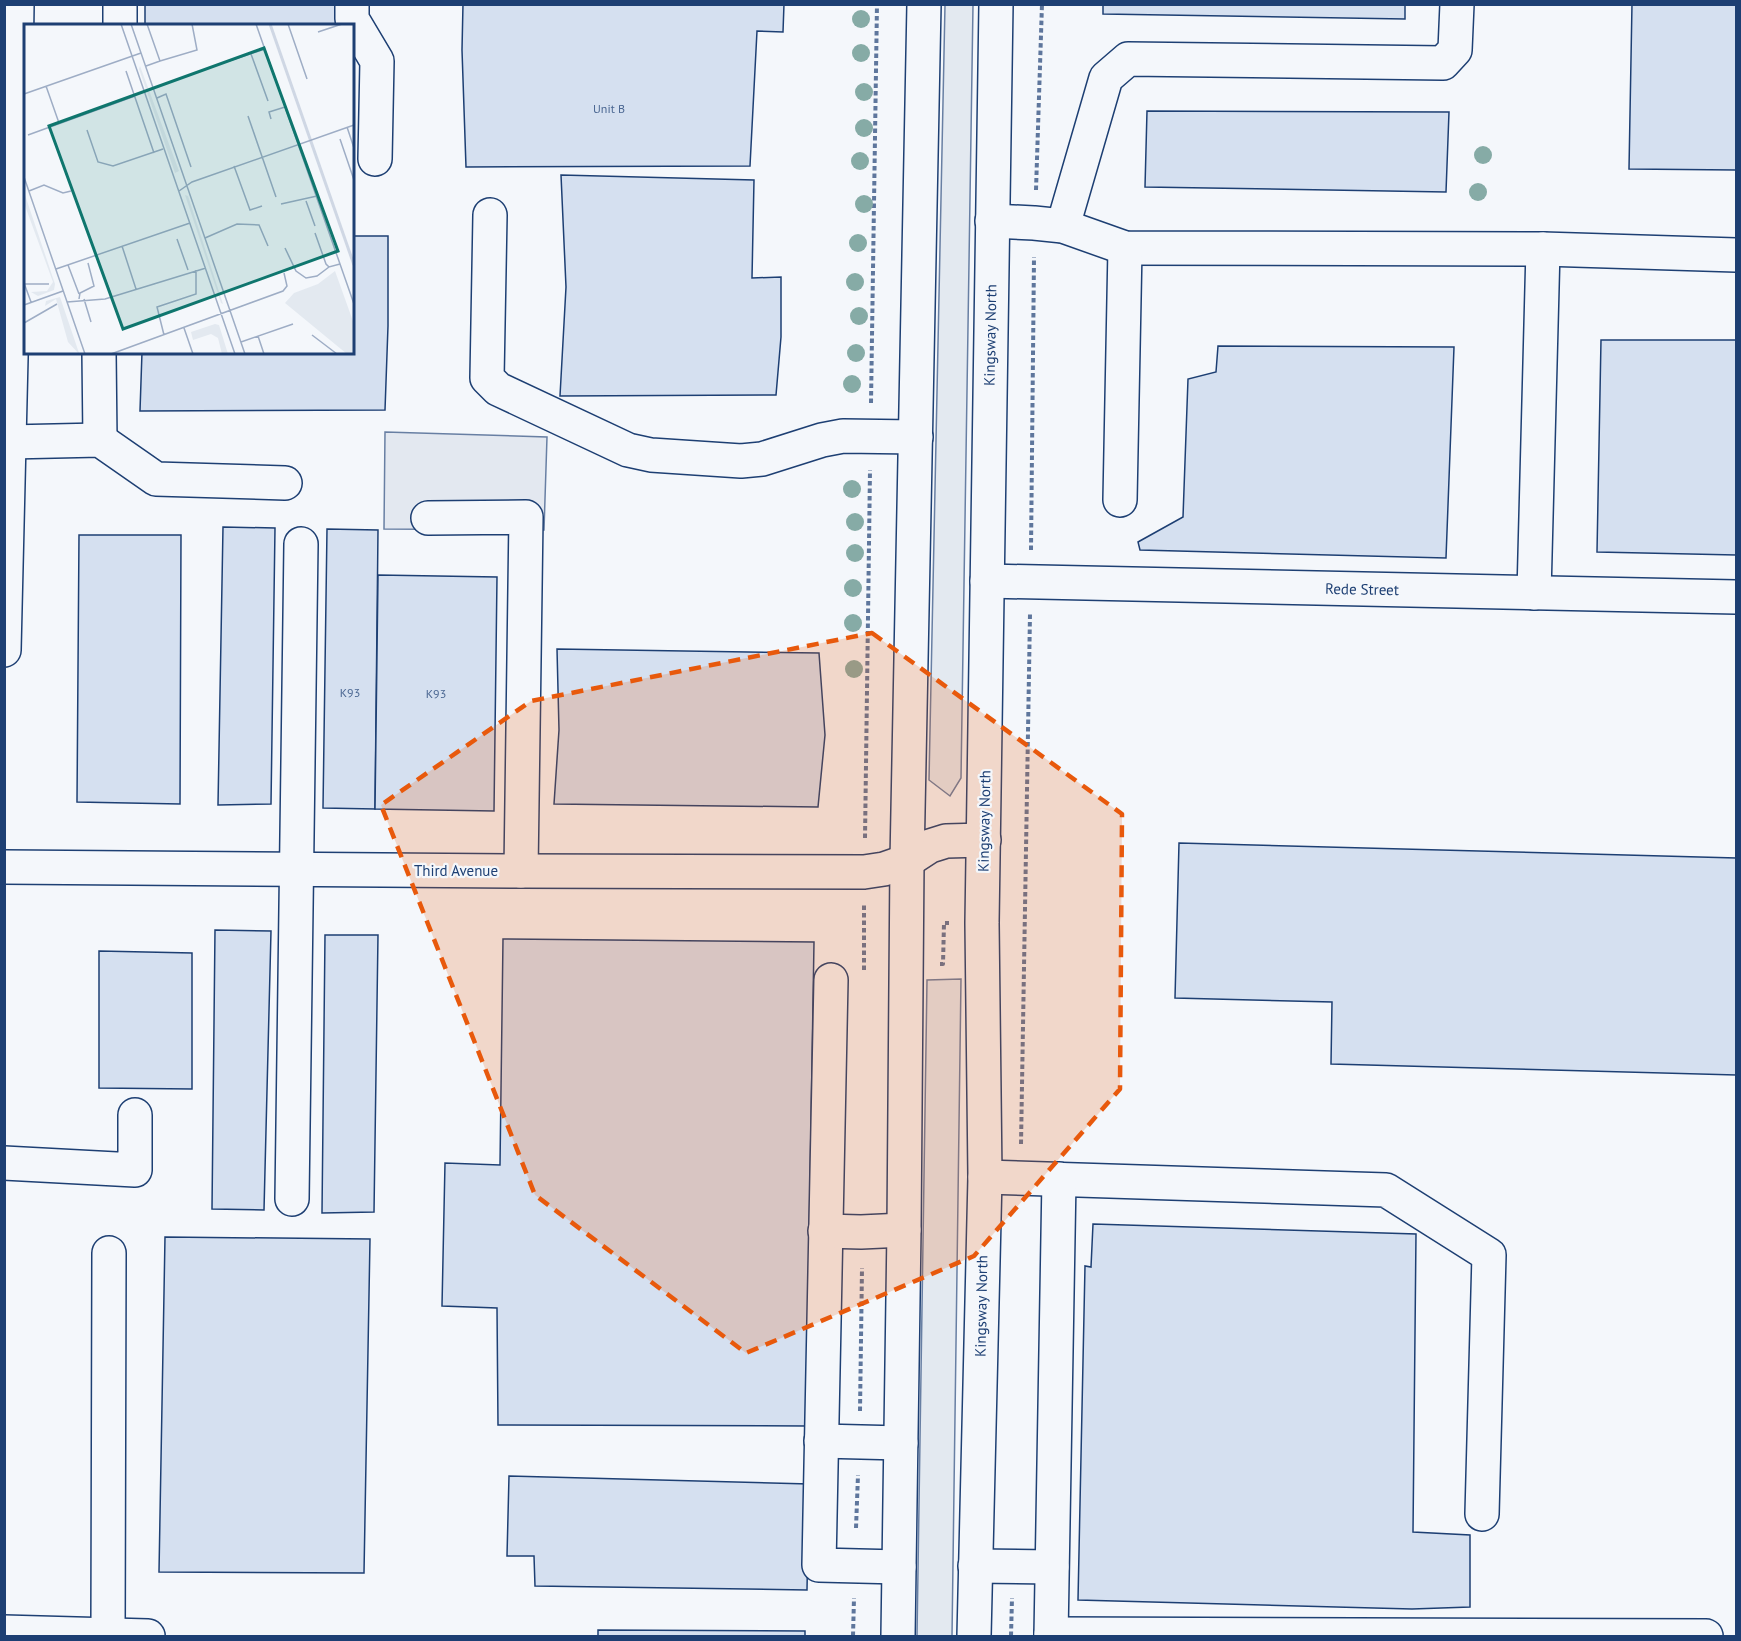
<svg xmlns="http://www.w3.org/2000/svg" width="1741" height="1641" viewBox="0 0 1741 1641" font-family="'PT Sans',sans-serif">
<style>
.green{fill:#e3e9f0;stroke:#687fa3;stroke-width:1.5}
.parking{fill:#e3e8f0;stroke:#687fa3;stroke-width:1.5}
.building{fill:#d5e0f0;stroke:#1d3f73;stroke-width:1.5}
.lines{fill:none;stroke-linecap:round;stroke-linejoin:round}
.minor-casing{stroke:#1d3f73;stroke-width:36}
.path{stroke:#5e769c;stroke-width:4;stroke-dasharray:4.5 3;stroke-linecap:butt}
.minor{stroke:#f4f7fb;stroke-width:33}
.tree{fill:#86aba6}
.marked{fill:#e8590c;fill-opacity:0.2;stroke:#e8590c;stroke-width:4.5;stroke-dasharray:12 8;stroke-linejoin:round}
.labels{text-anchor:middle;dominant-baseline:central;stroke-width:4.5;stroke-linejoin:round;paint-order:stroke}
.number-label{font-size:12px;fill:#4b6792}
.street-label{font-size:15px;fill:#1d3f73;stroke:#f4f7fb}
.inset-river{fill:none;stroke:#cfd7e4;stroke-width:3}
.inset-road{fill:none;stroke:#9eadc5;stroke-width:1.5}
.view{fill:#0f766e;fill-opacity:0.15;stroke:#0f766e;stroke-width:3}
.inset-edge{fill:none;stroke:#1d3f73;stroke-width:3}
</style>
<rect width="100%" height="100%" fill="#f4f7fb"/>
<g class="green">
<polygon points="945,5 973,5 961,778 950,796 929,780"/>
<polygon points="961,979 952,1636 917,1636 927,980"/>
</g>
<polygon class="parking" points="385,432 547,437 544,530 384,529"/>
<g class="building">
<rect x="145" y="4" width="195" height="22"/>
<polygon points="463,4 784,4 783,32 757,31 750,166 466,167 462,50"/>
<polygon points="1103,4 1405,4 1405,19 1103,14"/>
<polygon points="1632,4 1736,4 1736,170 1629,169"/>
<polygon points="1147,111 1449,112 1446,192 1145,187"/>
<polygon points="561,175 754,180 752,278 781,277 781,337 776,395 560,396 566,287"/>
<polygon points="352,236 388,236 388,326 385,410 140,411 142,352 352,352"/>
<polygon points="1601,340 1736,340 1736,555 1597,552"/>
<polygon points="1218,346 1454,347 1446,558 1140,550 1138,542 1183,517 1188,379 1216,372"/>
<polygon points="223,527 275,528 271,804 218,805"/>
<polygon points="327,529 378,530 375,809 323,808"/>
<polygon points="79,535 181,535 180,804 77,802"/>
<polygon points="378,575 497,577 494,811 375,809"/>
<polygon points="557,649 819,653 825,735 818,807 554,804 559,730"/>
<polygon points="1179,843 1736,858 1736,1075 1331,1064 1332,1002 1175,998"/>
<polygon points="215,930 271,931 264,1210 212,1209"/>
<polygon points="325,935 378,935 374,1212 322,1213"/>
<polygon points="503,939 814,942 806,1426 498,1425 497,1308 442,1306 445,1163 500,1165"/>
<polygon points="99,951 192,953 192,1089 99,1088"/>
<polygon points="1093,1224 1416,1234 1413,1532 1470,1535 1470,1607 1412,1609 1078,1600 1085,1266 1091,1267"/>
<polygon points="165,1237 370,1239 364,1573 159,1572"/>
<polygon points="509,1476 809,1484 807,1590 535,1586 534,1556 507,1556"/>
<polygon points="598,1630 805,1631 805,1636 598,1636"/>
</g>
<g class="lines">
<defs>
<g id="minor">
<polyline points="352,4 352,19 377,61 375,159"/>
<polyline points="120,26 120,4"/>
<polyline points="490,215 487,378 498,389 628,450 651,455 741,461 762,459 822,440 843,436 916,437"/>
<polyline points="992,221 1034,223 1063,226 1125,248 1543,249 1736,255"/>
<polyline points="1063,226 1106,78 1128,59 1443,63 1455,50 1457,4"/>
<polyline points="99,352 100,440"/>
<polyline points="9,442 100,440 156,479 285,483"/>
<polyline points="1120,500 1125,248"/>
<polyline points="428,518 526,517 521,871"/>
<polyline points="987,581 1736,597"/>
<polyline points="1534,593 1543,249"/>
<polyline points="4,650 13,274 17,4"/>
<polyline points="4,867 521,871 864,872 884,869 907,861 930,846 946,841 984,840"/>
<polyline points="831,980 819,1565 899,1567"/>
<polyline points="4,1163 135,1170 135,1115"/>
<polyline points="985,1177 1386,1190 1489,1255 1482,1514"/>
<polyline points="292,1199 301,544"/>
<polyline points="825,1231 861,1232 904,1230"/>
<polyline points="821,1441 901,1443"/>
<polyline points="975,1566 1052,1567"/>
<polyline points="4,1632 148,1636"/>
<polyline points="1051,1634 1706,1636"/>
<polyline points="108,1635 109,1253"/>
<polyline points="898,1636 904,1230 907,861 924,4"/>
<polyline points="974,1636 985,1177 982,923 996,4"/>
<polyline points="1051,1636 1059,1179"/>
</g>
</defs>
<use href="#minor" class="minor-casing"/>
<g class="path">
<polyline points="1036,190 1042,4"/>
<polyline points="871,403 877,4"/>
<polyline points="1031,550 1034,257"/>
<polyline points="865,838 870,470"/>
<polyline points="940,964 943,964 944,923 949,923"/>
<polyline points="864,970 864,905"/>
<polyline points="1021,1144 1030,614"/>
<polyline points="860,1411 862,1268"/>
<polyline points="856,1528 858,1475"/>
<polyline points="853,1636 854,1598"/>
<polyline points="1011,1636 1012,1598"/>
</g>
<use href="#minor" class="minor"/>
</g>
<g class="tree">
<circle cx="861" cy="19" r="9"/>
<circle cx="861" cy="53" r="9"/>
<circle cx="864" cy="92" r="9"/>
<circle cx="864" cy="128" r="9"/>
<circle cx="1483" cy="155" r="9"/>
<circle cx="860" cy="161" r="9"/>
<circle cx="1478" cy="192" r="9"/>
<circle cx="864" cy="204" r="9"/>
<circle cx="858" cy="243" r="9"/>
<circle cx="855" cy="282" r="9"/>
<circle cx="859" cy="316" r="9"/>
<circle cx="856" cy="353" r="9"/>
<circle cx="852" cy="384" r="9"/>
<circle cx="852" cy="489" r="9"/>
<circle cx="855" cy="522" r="9"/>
<circle cx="855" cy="553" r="9"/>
<circle cx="853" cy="588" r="9"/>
<circle cx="853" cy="623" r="9"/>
<circle cx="854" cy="669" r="9"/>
</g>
<path class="marked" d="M872 633 1122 814 1120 1089 974 1256 746 1353 535 1195 381 805 531 701Z"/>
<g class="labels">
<g class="number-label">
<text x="609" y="108">Unit B</text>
<text x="350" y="692">K93</text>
<text x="436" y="693">K93</text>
</g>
<g class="street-label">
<text transform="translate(990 335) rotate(-89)">Kingsway North</text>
<text transform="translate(1362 589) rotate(1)">Rede Street</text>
<text transform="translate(984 821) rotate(-89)">Kingsway North</text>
<text x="456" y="870">Third Avenue</text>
<text transform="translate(981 1306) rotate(-89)">Kingsway North</text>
</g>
</g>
<g transform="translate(24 24)">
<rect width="330" height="330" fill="#f4f7fb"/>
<path d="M116 42 155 147 151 149 115 45ZM0 168 31 260 30 266 14 272 7 268 23 267 29 258 0 179ZM161 171 164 172 199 280 197 279ZM311 247 330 300V330H323L261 279 270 269 294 260ZM36 273 55 329V330L44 318 32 275 21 282 22 277ZM191 300 195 301 204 330H198L194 314 187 310 169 316 167 308Z" fill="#e3e9f0"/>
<path class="inset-river" d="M246 0 330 241"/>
<path class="inset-road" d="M97 0 211 330M107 0 221 330M232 0 330 280M264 0 283 55M294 8 318 0M227 30 244 77M136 37 173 26 168 0M205 37 241 25M122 42 136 37 123 0M102 47 130 129M22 62 35 99M0 70 117 29M133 74 142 70 167 143M224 92 252 173M247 95 245 88 261 83M323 103 330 124M63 106 74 138 89 142 139 125M4 111 111 72M316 115 330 156M210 142 226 186 238 182M0 153 61 330M5 167 20 161 39 169 47 167M155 167 168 158 330 101M282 177 291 202M257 180 293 172M291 209 302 240 305 243 316 240M181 214 213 200 235 201 244 222M153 215 164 246M98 222 112 265M261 224 272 247 282 254 293 252 305 243M74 237 88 273M44 241 55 270M32 245 166 199M0 259 7 278M0 260H25M55 275 56 269 70 262 64 239M60 275 67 298M43 278 81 275 182 244M0 281 39 267M0 299 33 280M160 304 169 330M140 311 133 283 172 270V246M288 311 313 330M234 312 240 330M217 318 269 300M87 330 259 267 263 262 260 249"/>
<path class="view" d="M240 24 314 227 99 305 25 102Z"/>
<rect width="330" height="330" class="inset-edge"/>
</g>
<rect width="1741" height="1641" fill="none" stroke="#1d3f73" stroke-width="12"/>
</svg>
